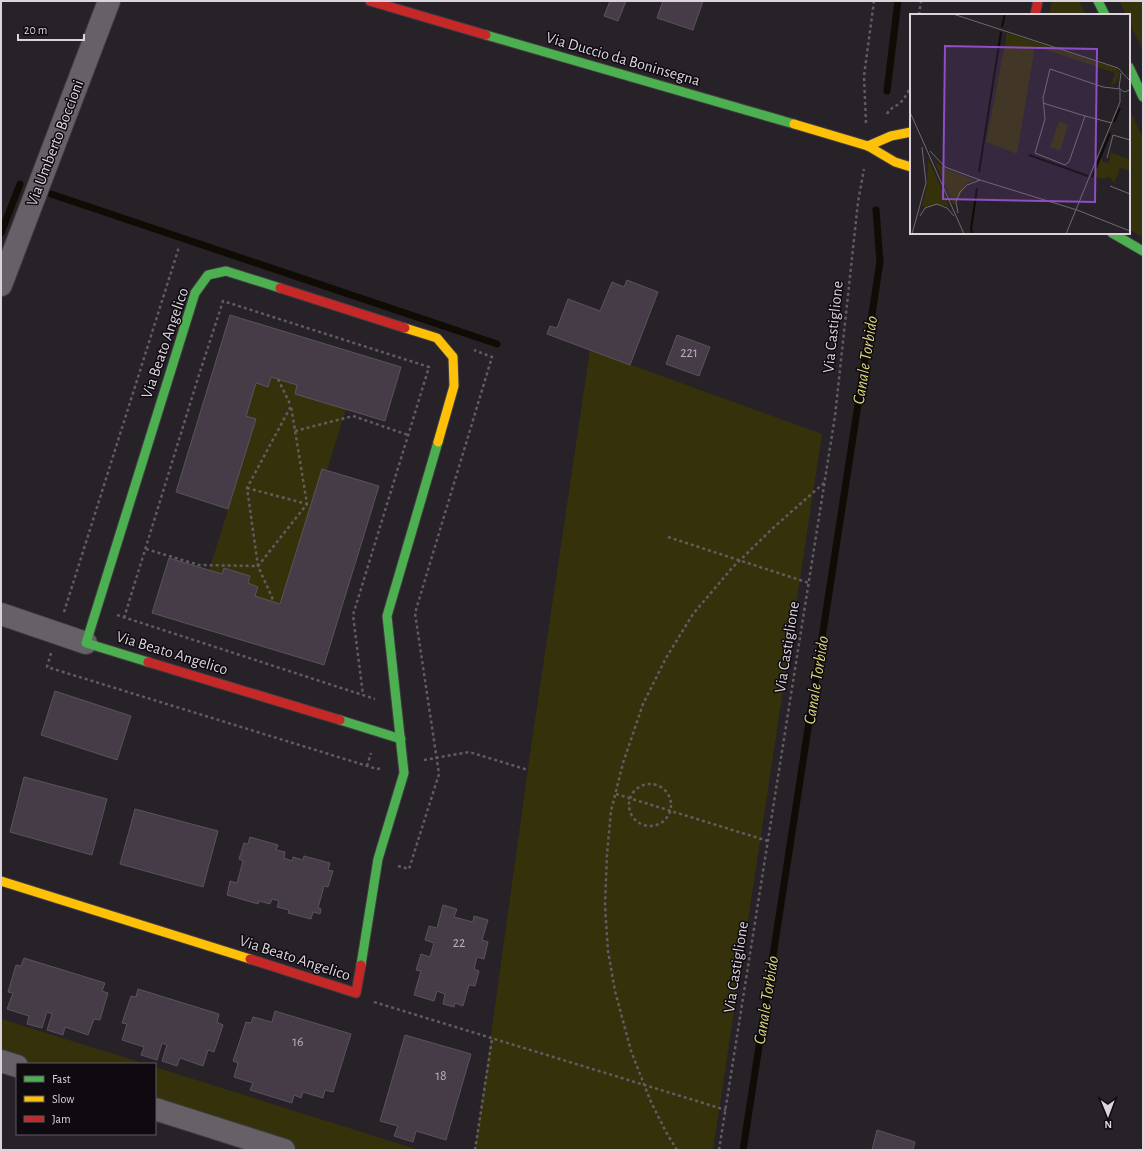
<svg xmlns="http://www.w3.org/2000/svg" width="1144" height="1151" viewBox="0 0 1144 1151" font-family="'Alegreya Sans',sans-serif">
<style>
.green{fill:#35320b}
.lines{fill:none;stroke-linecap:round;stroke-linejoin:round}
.stream{stroke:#0e0c04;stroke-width:7}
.building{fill:#463c48;stroke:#59545b}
.street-casing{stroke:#413b42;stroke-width:24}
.fast-casing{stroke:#413b42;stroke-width:11}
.slow-casing{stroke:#413b42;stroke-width:11}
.jam-casing{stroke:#413b42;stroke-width:11}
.path{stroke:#605c62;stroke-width:2.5;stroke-dasharray:3 3;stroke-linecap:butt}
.street{stroke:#656166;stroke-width:22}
.fast{stroke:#4caf50;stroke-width:9}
.slow{stroke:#ffc107;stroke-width:9}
.jam{stroke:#c62828;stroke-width:9}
.labels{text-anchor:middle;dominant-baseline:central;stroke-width:3;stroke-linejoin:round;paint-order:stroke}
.number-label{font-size:14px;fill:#b6aeb8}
.street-label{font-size:16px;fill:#dbd4dd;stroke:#0e0a10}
.water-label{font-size:17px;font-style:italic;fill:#dcd97a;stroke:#0e0a10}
.inset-river{fill:none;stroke:#0e0c04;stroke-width:2}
.inset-road{fill:none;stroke:#6f6970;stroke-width:1}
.view{fill:#8e4ec5;fill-opacity:0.15;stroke:#8e4ec5;stroke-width:2}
.inset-edge{fill:none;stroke:#dbd4dd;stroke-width:2}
</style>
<rect width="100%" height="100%" fill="#272128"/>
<g class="green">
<polygon points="1052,1 1079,1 1086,15 1049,15"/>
<polygon points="1120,1 1143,1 1143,51 1129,21 1129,15 1126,15"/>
<polygon points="1129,108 1143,138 1143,238 1129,229"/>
<polygon points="590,350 822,434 713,1150 475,1150 531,747"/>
<polygon points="271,377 297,385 295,394 346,409 327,470 322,469 280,604 256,596 258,587 248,583 250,576 224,568 222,574 209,571 256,419 246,416 256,383 268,387"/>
<polygon points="1,1019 146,1064 28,1064 1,1055"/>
<polygon points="155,1067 419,1150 302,1150 155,1104"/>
</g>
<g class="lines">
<g class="stream">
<polyline points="887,91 898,1"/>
<polyline points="51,194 497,344"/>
<polyline points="1,233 20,184"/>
<polyline points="743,1150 880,262 876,210"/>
</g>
</g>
<g class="building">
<polygon points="610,1 626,1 618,21 604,16"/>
<polygon points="663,1 703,1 693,30 657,18"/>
<polygon points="627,280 658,292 630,365 547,334 550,326 557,328 568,299 600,311 612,282 624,287"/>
<polygon points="230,315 401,367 385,421 295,394 297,385 271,377 268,387 256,383 246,416 256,419 228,509 176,492"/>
<polygon points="677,335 710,347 699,376 666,364"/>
<polygon points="322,469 379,486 324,665 152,613 169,558 222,574 224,568 250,576 248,583 258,587 255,596 280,604"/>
<polygon points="55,691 131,716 117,760 41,735"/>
<polygon points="24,777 107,799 92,855 10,832"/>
<polygon points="135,809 218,831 203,887 120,864"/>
<polygon points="250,837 278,845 276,850 285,852 284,858 292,861 293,857 303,860 304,856 330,863 328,870 333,871 328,887 324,886 318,908 321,909 320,914 313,912 311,919 288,913 289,910 277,907 279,901 272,899 270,904 259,901 258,904 227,895 230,881 237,883 243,861 239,859 244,843 248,844"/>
<polygon points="443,905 457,909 454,917 473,922 474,916 488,920 482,940 488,942 484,959 477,957 474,969 479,971 475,986 469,985 463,1006 455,1003 454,1007 443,1004 445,994 437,991 434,1001 414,995 421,971 416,970 421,954 430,957 434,943 425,940 429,926 437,928"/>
<polygon points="24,958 105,983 102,991 108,993 100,1020 94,1019 88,1035 65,1027 63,1035 47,1030 52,1014 47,1012 42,1028 27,1024 29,1016 7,1009 13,993 8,992 16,965 21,966"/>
<polygon points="138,989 219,1014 217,1022 223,1025 214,1052 208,1050 203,1066 180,1058 177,1066 162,1061 167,1045 162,1043 157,1060 141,1055 144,1047 122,1040 127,1024 122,1023 131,996 136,997"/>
<polygon points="275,1011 351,1034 333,1092 325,1090 323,1098 303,1092 301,1098 294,1095 292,1103 250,1090 253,1083 234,1077 238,1063 233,1061 246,1022 251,1023 253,1017 272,1022"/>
<polygon points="405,1035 471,1054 446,1140 416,1131 413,1142 394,1136 398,1126 380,1121"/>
<polygon points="877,1130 915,1142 913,1150 872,1150"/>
</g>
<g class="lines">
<defs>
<g id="street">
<polyline points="1,285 109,1"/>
<polyline points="1,614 86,643"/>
<polyline points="1,1061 17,1066"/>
<polyline points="155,1109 284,1150"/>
</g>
<g id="fast">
<polyline points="1098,1 1105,15"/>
<polyline points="486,35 794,124"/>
<polyline points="1129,67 1143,97"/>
<polyline points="1112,233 1143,251"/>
<polyline points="148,662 86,643 195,293 208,275 226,271 280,288"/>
<polyline points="340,720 401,739"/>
<polyline points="361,965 378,859 404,773 387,616 438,442"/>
</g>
<g id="slow">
<polyline points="794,124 868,146"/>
<polyline points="868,146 895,162 911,167"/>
<polyline points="868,146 891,136 911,132"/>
<polyline points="405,328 437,338 453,357 454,386 438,442"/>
<polyline points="1,881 250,959"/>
</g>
<g id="jam">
<polyline points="370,1 486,35"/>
<polyline points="1035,15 1038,1"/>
<polyline points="280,288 405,328"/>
<polyline points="148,662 340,720"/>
<polyline points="250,959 356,993 361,965"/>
</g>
</defs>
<use href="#street" class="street-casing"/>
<use href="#fast" class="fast-casing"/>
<use href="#slow" class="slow-casing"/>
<use href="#jam" class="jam-casing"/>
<g class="path">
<polyline points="919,15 921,1"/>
<path d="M887 114C890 108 895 107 900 103 905 98 908 92 911 86"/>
<polyline points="866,123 864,76 874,1"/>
<polyline points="278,379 291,406"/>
<polyline points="295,431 353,416 408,435"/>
<polyline points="247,488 307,504"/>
<polyline points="668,537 809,583"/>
<polyline points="146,549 199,565 258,566 247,488 291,406 307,504 258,566 274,602"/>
<polyline points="64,612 179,247"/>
<polyline points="117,615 375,699"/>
<polyline points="124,618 198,378 223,301 429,367 353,615 363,695"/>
<polyline points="51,653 47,667 377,769 382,768"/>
<polyline points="424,760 469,752 528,770"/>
<polyline points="367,766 371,753"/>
<circle cx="650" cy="805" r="21"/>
<polyline points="616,794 768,841"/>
<polyline points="398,866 409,869 439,774 415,613 492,357 474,350"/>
<polyline points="374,1002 726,1110"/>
<polyline points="475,1150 492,1039"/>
<polyline points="677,1150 666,1132 651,1102 631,1051 615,991 608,951 605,906 607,854 611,811 623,763 643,704 666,658 693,614 732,568 773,528 825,482"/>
<polyline points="719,1150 835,416 858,202 864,169"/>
</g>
<use href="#street" class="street"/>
<use href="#fast" class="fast"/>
<use href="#slow" class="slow"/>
<use href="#jam" class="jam"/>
</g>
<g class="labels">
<g class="number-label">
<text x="689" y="353">221</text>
<text x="459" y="943">22</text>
<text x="298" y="1042">16</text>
<text x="441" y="1076">18</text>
</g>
<g class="street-label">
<text transform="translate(623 59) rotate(16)">Via Duccio da Boninsegna</text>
<text transform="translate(55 143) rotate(-69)">Via Umberto Boccioni</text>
<text transform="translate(833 327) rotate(-84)">Via Castiglione</text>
<text transform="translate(165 343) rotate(-71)">Via Beato Angelico</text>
<text transform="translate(787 647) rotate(-81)">Via Castiglione</text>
<text transform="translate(172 653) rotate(17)">Via Beato Angelico</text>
<text transform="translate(295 958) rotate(18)">Via Beato Angelico</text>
<text transform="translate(736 967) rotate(-81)">Via Castiglione</text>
</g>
<g class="water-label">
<text transform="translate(865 360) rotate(-81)">Canale Torbido</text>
<text transform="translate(816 680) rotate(-81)">Canale Torbido</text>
<text transform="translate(766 1000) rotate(-81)">Canale Torbido</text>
</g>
</g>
<g transform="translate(910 14)">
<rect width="220" height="220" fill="#272128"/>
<path d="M97 19 206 54 210 59 206 69 201 71 205 59 125 32 107 140 76 128ZM149 107 158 111 150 137 140 133ZM201 138 220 146V157L210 154 204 169 199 163 193 165 184 162 191 143 193 148 199 149ZM18 144 40 194 35 191 12 193 17 171ZM24 146 32 153 65 166 57 169 44 192Z" fill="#35320b"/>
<path class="inset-river" d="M92 13 95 0M204 108 210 94M119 141 178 162M69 158 91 18M182 163 200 119M63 220 61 215 67 174"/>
<path class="inset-road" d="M43 0 208 54 220 67M211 59 209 74 214 78 220 76M133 89 175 102 159 148 155 151 125 139 135 105 133 84 140 55 193 73 210 75M0 98 54 220M175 102 202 109M20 137 35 153 70 166M197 144 203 121 220 126M70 166 167 196 220 217M200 172 220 180M48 199 46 188 50 178 57 171 70 166M10 202 15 194 27 190 37 194 44 202M2 220 16 169 12 133M156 220 210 88V76"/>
<path class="view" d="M35 32 187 35 185 188 33 185Z"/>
<rect width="220" height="220" class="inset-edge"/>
</g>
<rect width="1144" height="1151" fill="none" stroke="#dbd4dd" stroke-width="4"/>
<rect x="16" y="1063" width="140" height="72" fill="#0e0a10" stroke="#605b62"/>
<rect x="24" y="1076" width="20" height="6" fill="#4caf50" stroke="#605b62"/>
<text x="52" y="1083" font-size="12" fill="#dbd4dd">Fast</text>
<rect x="24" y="1096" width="20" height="6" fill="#ffc107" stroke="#605b62"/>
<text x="52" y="1103" font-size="12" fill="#dbd4dd">Slow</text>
<rect x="24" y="1116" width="20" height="6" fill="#c62828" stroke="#605b62"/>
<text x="52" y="1123" font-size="12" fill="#dbd4dd">Jam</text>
<g transform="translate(1108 1115) rotate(179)" stroke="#0e0a10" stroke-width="3" paint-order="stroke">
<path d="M0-3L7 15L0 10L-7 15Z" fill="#dbd4dd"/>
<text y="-6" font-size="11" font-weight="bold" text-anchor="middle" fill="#dbd4dd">N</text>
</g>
<path d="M18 34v6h66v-6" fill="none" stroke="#dbd4dd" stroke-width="2"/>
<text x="24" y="34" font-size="12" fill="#dbd4dd" stroke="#0e0a10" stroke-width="3" paint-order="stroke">20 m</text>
</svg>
